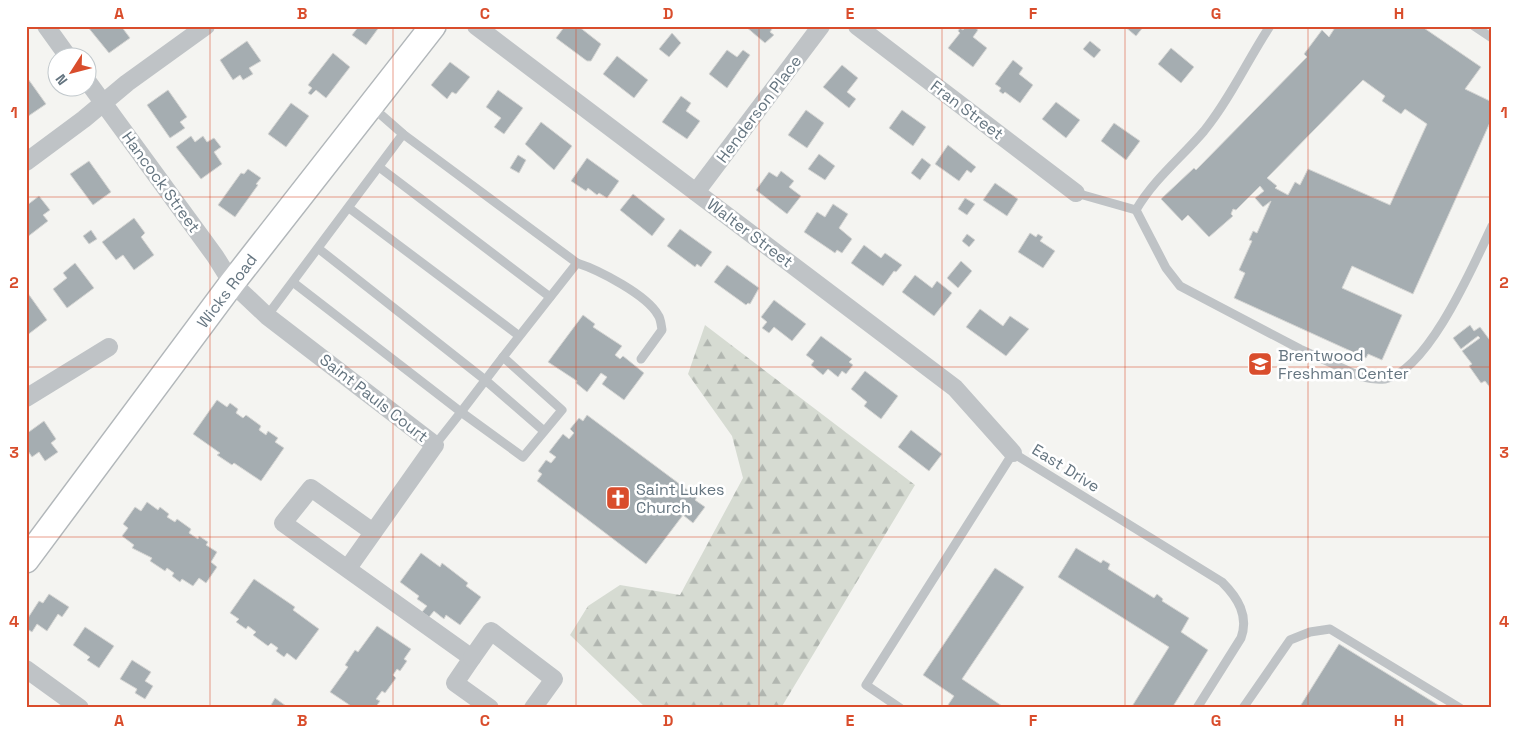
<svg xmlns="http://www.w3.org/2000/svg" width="1518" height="734" viewBox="0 0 1518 734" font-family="'Space Grotesk',sans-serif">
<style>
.forest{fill:url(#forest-firs)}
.building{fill:#a5adb1;stroke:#d5d5d3;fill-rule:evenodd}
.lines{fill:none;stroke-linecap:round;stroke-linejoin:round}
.secondary-casing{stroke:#b2b7ba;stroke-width:28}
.service{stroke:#bfc3c6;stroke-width:9}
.minor{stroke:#bfc3c6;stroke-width:18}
.secondary{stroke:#fff;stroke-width:25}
.grid{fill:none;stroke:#d94d2c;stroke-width:1;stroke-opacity:0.55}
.labels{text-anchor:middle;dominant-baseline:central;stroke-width:5;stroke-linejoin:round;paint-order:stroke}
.street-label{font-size:16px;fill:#657580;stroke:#fff}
.poi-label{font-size:16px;fill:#657580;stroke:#fff;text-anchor:start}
.neatline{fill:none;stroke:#d94d2c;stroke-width:2}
.grid-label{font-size:16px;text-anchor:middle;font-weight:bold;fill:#d94d2c}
</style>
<defs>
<pattern id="forest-firs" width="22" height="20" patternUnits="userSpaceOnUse" patternTransform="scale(1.25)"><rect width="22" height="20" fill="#d6dbd2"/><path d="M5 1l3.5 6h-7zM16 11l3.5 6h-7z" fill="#b1b6b0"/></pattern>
</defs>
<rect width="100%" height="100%" fill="#f4f4f1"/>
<polygon class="forest" points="705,325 915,485 781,708 646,708 570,635 588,606 620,585 680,595 743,478 732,436 688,374"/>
<g class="building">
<polygon points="87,26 121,26 130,38 109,53"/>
<polygon points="359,26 380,26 366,45 352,35"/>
<polygon points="565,26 578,26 601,44 591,61 587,61 556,38"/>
<polygon points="745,26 774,26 770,32 774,35 765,43"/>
<polygon points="966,26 973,26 978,30 973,37 987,48 973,67 948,48 960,33 958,31 960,28 963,30"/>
<polygon points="1124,26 1144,26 1136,36"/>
<path d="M1336 26 1378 28 1379 26H1421L1481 67 1465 89 1492 102V118L1413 294 1352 266 1342 288 1402 315 1382 360 1368 354 1366 358 1234 298 1245 273 1239 270 1252 241 1249 240 1253 231 1257 233 1271 201 1263 207 1255 198 1264 191 1260 186 1236 210 1233 209 1231 214 1233 216 1209 237 1188 215 1182 221 1161 199 1194 168 1196 170 1307 57 1304 54 1322 30 1329 37ZM1363 80 1385 96 1382 101 1401 114 1405 109 1427 124 1390 205 1308 169 1300 185 1295 182 1288 195 1275 188 1277 186 1267 178Z"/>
<polygon points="672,33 681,43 669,57 659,49"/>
<polygon points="247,41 261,61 249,68 253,74 243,80 240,75 233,80 220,60"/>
<polygon points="1090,41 1101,50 1094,58 1083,49"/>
<polygon points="1171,48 1194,67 1181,83 1158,64"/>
<polygon points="727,50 737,57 743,50 750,55 727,88 709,74"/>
<polygon points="333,53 350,67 326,98 316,90 311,95 308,93 312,88 308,85"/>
<polygon points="617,56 648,80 634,98 603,74"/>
<polygon points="1013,60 1023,68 1019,74 1033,85 1020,103 1005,92 1003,94 999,91 1001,88 995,84"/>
<polygon points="450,62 470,77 456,94 452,92 447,99 431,85"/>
<polygon points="842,65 858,78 847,92 856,99 849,108 823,87"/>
<polygon points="26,76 46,104 27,117 26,115"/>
<polygon points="168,90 187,117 180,122 185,128 170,138 147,105"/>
<polygon points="498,90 523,108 504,134 494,127 501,118 486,107"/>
<polygon points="681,96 691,103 686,111 700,121 687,139 662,122"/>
<polygon points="1056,102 1080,120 1066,138 1042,119"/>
<polygon points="291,103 309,116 286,147 268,134"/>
<polygon points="806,110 824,123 807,148 788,135"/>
<polygon points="902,110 926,127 913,146 889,128"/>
<polygon points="541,122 572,146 554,170 525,144"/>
<polygon points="1114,123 1140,141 1126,160 1101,141"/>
<polygon points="191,136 195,142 203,136 207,142 214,138 221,147 214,152 222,164 201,179 176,147"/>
<polygon points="948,145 976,167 971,173 967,170 959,181 935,164"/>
<polygon points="819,154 835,166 825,180 808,169"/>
<polygon points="518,155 526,160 519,173 510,168"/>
<polygon points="587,158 619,181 607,198 599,193 597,195 588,188 586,191 571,181"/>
<polygon points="922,158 931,165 920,180 911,173"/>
<polygon points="89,161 111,192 93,205 70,174"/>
<polygon points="248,169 261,178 256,184 258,185 235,217 218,205 241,173 244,174"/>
<polygon points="781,171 794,181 789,187 801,196 787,214 756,190 769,172 777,177"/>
<polygon points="995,183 1018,199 1007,216 983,200"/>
<polygon points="633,194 665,219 652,236 620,210"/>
<polygon points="39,196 50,210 43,215 48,221 26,238 26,206"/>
<polygon points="965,198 975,204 967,215 958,209"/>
<polygon points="833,204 848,214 839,228 852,239 842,253 837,250 835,253 804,232 817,212 825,217"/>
<polygon points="134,218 145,233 141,237 154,255 134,270 123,255 116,260 102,242"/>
<polygon points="680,229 712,252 701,267 697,264 695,267 667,246"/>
<polygon points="91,230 97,239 89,244 83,236"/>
<polygon points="1030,233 1036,237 1038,234 1043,237 1040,241 1055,251 1043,268 1018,252"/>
<polygon points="967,234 975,240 969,247 962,241"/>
<polygon points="864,245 881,258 885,253 902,265 896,272 894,271 883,286 851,263"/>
<polygon points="961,261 972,271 958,288 947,278"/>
<polygon points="75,263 94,288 67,308 53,289 67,278 63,273"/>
<polygon points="727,265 759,288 750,304 748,303 746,305 714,282"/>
<polygon points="915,275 932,288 937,281 952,293 934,316 902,292"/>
<polygon points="27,292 47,320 26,336 26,293"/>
<polygon points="774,300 806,324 792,341 774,327 769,333 762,328 767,322 761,317"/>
<polygon points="980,309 1003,326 1010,316 1029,329 1006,356 966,327"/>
<polygon points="583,315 595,324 593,327 622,346 615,355 620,359 623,356 644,373 624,400 602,384 607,377 601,373 587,392 576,383 577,381 548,362"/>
<polygon points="1470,325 1474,331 1480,327 1492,343 1492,390 1485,381 1481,383 1469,366 1472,364 1462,351 1480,338 1478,336 1461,349 1453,338"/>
<polygon points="821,336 852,359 849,362 853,365 846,374 842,371 838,377 828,369 823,375 811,365 814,361 806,355"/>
<polygon points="865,371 898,396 881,419 864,406 867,402 851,389"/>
<polygon points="217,400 227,407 230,403 238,409 236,413 243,418 246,415 261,426 259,430 266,435 268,431 278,438 275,442 284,448 261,481 234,463 232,465 217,455 220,453 193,434"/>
<polygon points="587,415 697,497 695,500 705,507 693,523 683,515 646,564 537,481 542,474 538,471 546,460 551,463 556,457 549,452 563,434 569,439 574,433 570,429 579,418 583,421"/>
<polygon points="44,421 56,439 51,443 58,452 45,461 39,452 32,457 26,448 26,434"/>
<polygon points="911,430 942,454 929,471 898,447"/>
<polygon points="147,502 158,510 160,507 169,514 167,517 175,522 177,519 191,529 189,533 198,539 199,536 208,542 206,545 217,552 211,562 217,567 206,583 199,578 193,586 182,579 180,582 172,576 174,573 167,568 165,571 150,561 152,558 132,548 134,545 122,536 128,528 123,524 135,507 141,511"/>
<polygon points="1076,548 1101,563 1103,560 1110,564 1108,569 1154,598 1157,594 1163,599 1162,601 1189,618 1181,632 1208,650 1172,708 1131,708 1169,647 1058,577"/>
<polygon points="421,553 440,567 442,563 468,583 466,586 481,597 460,625 446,615 444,619 434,611 429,617 422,612 427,606 417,599 419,596 400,582"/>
<polygon points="995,568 1024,587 962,679 1005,708 946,708 954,696 923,675"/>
<polygon points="254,579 295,607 293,610 319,629 296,660 287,653 284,657 276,651 278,648 271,643 268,646 253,635 256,632 248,626 246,629 236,622 239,619 230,613"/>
<polygon points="49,594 69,607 62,617 58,614 47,631 37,624 32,632 26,628 26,621 39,601 43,603"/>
<polygon points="377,626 411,649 404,659 407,661 400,671 397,669 393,675 396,678 385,693 382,691 376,699 380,701 375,708 354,708 330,692 348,667 345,665 355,650 358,652"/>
<polygon points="85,627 114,646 99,668 87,660 90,657 73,645"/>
<polygon points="1339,644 1443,708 1299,708"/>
<polygon points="132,660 151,672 145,681 153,686 145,699 135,693 137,689 120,679"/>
<polygon points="275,698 286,706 285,708 275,708 271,705"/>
</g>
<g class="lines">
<defs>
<polyline id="secondary" points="26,560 232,283 433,26"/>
</defs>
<use href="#secondary" class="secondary-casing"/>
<g class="service">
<polyline points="1474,26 1492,38"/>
<polyline points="371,106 403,134 577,263 503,357 562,410 523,457 461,412 435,445"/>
<polyline points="379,167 550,297"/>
<path d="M1076 193 1136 210C1154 179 1181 158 1204 131 1230 99 1247 61 1270 26"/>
<polyline points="349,208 518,335"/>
<path d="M1136 210 1166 268 1180 286 1300 349 1362 377C1370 379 1377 380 1385 379 1428 371 1474 264 1492 226"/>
<polyline points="319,249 484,379 544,431"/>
<path d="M577 263C599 270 647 295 658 315 661 319 661 325 662 330L641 359"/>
<polyline points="294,283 461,412 503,357"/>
<polyline points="267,316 403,134"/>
<path d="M900 708 866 685 1013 453 1222 582C1238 598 1249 616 1241 638L1197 708"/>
<polyline points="1243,708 1290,640 1310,632 1330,629 1460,708"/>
</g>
<g class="minor">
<polyline points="46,26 69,58"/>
<polyline points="476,26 955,388 1013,453"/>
<polyline points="857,26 1076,193"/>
<polyline points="88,82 215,256 232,283 267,316 435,445 348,568"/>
<polyline points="26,162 84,119 127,83 206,26"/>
<polyline points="696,192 821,26"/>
<polyline points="26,398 109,347"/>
<polyline points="373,532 311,488 283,523 472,658 455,683 490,708"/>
<polyline points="472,658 491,631 554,679 533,708"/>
<polyline points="26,669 80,708"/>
</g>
<use href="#secondary" class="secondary"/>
</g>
<path class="grid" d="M210 26V708M393 26V708M576 26V708M759 26V708M942 26V708M1125 26V708M1308 26V708M26 197H1492M26 367H1492M26 537H1492"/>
<defs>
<symbol id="school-square" viewBox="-11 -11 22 22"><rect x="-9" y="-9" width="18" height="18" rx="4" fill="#d94d2c" stroke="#fff"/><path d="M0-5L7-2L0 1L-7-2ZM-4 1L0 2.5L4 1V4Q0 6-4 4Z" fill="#fff"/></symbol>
<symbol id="church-square" viewBox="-11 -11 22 22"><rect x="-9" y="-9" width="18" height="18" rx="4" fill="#d94d2c" stroke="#fff"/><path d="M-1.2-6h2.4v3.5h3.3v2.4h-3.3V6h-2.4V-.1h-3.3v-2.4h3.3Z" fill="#fff"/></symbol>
</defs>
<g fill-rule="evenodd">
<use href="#school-square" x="1246" y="350" width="28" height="28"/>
<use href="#church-square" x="604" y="484" width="28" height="28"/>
</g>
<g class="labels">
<g class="street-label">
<text transform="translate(759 109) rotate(-53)">Henderson Place</text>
<text transform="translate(967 110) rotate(37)">Fran Street</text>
<text transform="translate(161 182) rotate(54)">Hancock Street</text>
<text transform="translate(750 233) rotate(37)">Walter Street</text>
<text transform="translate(227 291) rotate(-53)">Wicks Road</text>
<text transform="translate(374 398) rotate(38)">Saint Pauls Court</text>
<text transform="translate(1066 468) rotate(32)">East Drive</text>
</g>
<g class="poi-label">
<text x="1278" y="355">Brentwood<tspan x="1278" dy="18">Freshman Center</tspan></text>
<text x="636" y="489">Saint Lukes<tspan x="636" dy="18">Church</tspan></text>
</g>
</g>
<rect width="1518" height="734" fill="none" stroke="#ffffff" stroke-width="55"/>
<g transform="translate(72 72) rotate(234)"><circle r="24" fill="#ffffff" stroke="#c1c8cc"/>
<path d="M0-4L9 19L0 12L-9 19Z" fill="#d94d2c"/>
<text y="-8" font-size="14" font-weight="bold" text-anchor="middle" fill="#657580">N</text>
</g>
<rect x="28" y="28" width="1462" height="678" class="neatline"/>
<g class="grid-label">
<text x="119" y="19">A</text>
<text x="302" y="19">B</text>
<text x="485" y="19">C</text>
<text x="668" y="19">D</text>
<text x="850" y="19">E</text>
<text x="1033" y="19">F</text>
<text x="1216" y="19">G</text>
<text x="1399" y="19">H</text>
<text x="14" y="118">1</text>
<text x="1504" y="118">1</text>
<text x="14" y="288">2</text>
<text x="1504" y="288">2</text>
<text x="14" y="458">3</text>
<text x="1504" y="458">3</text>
<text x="14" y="627">4</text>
<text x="1504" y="627">4</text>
<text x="119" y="726">A</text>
<text x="302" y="726">B</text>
<text x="485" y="726">C</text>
<text x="668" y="726">D</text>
<text x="850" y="726">E</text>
<text x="1033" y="726">F</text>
<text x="1216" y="726">G</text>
<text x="1399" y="726">H</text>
</g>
</svg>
